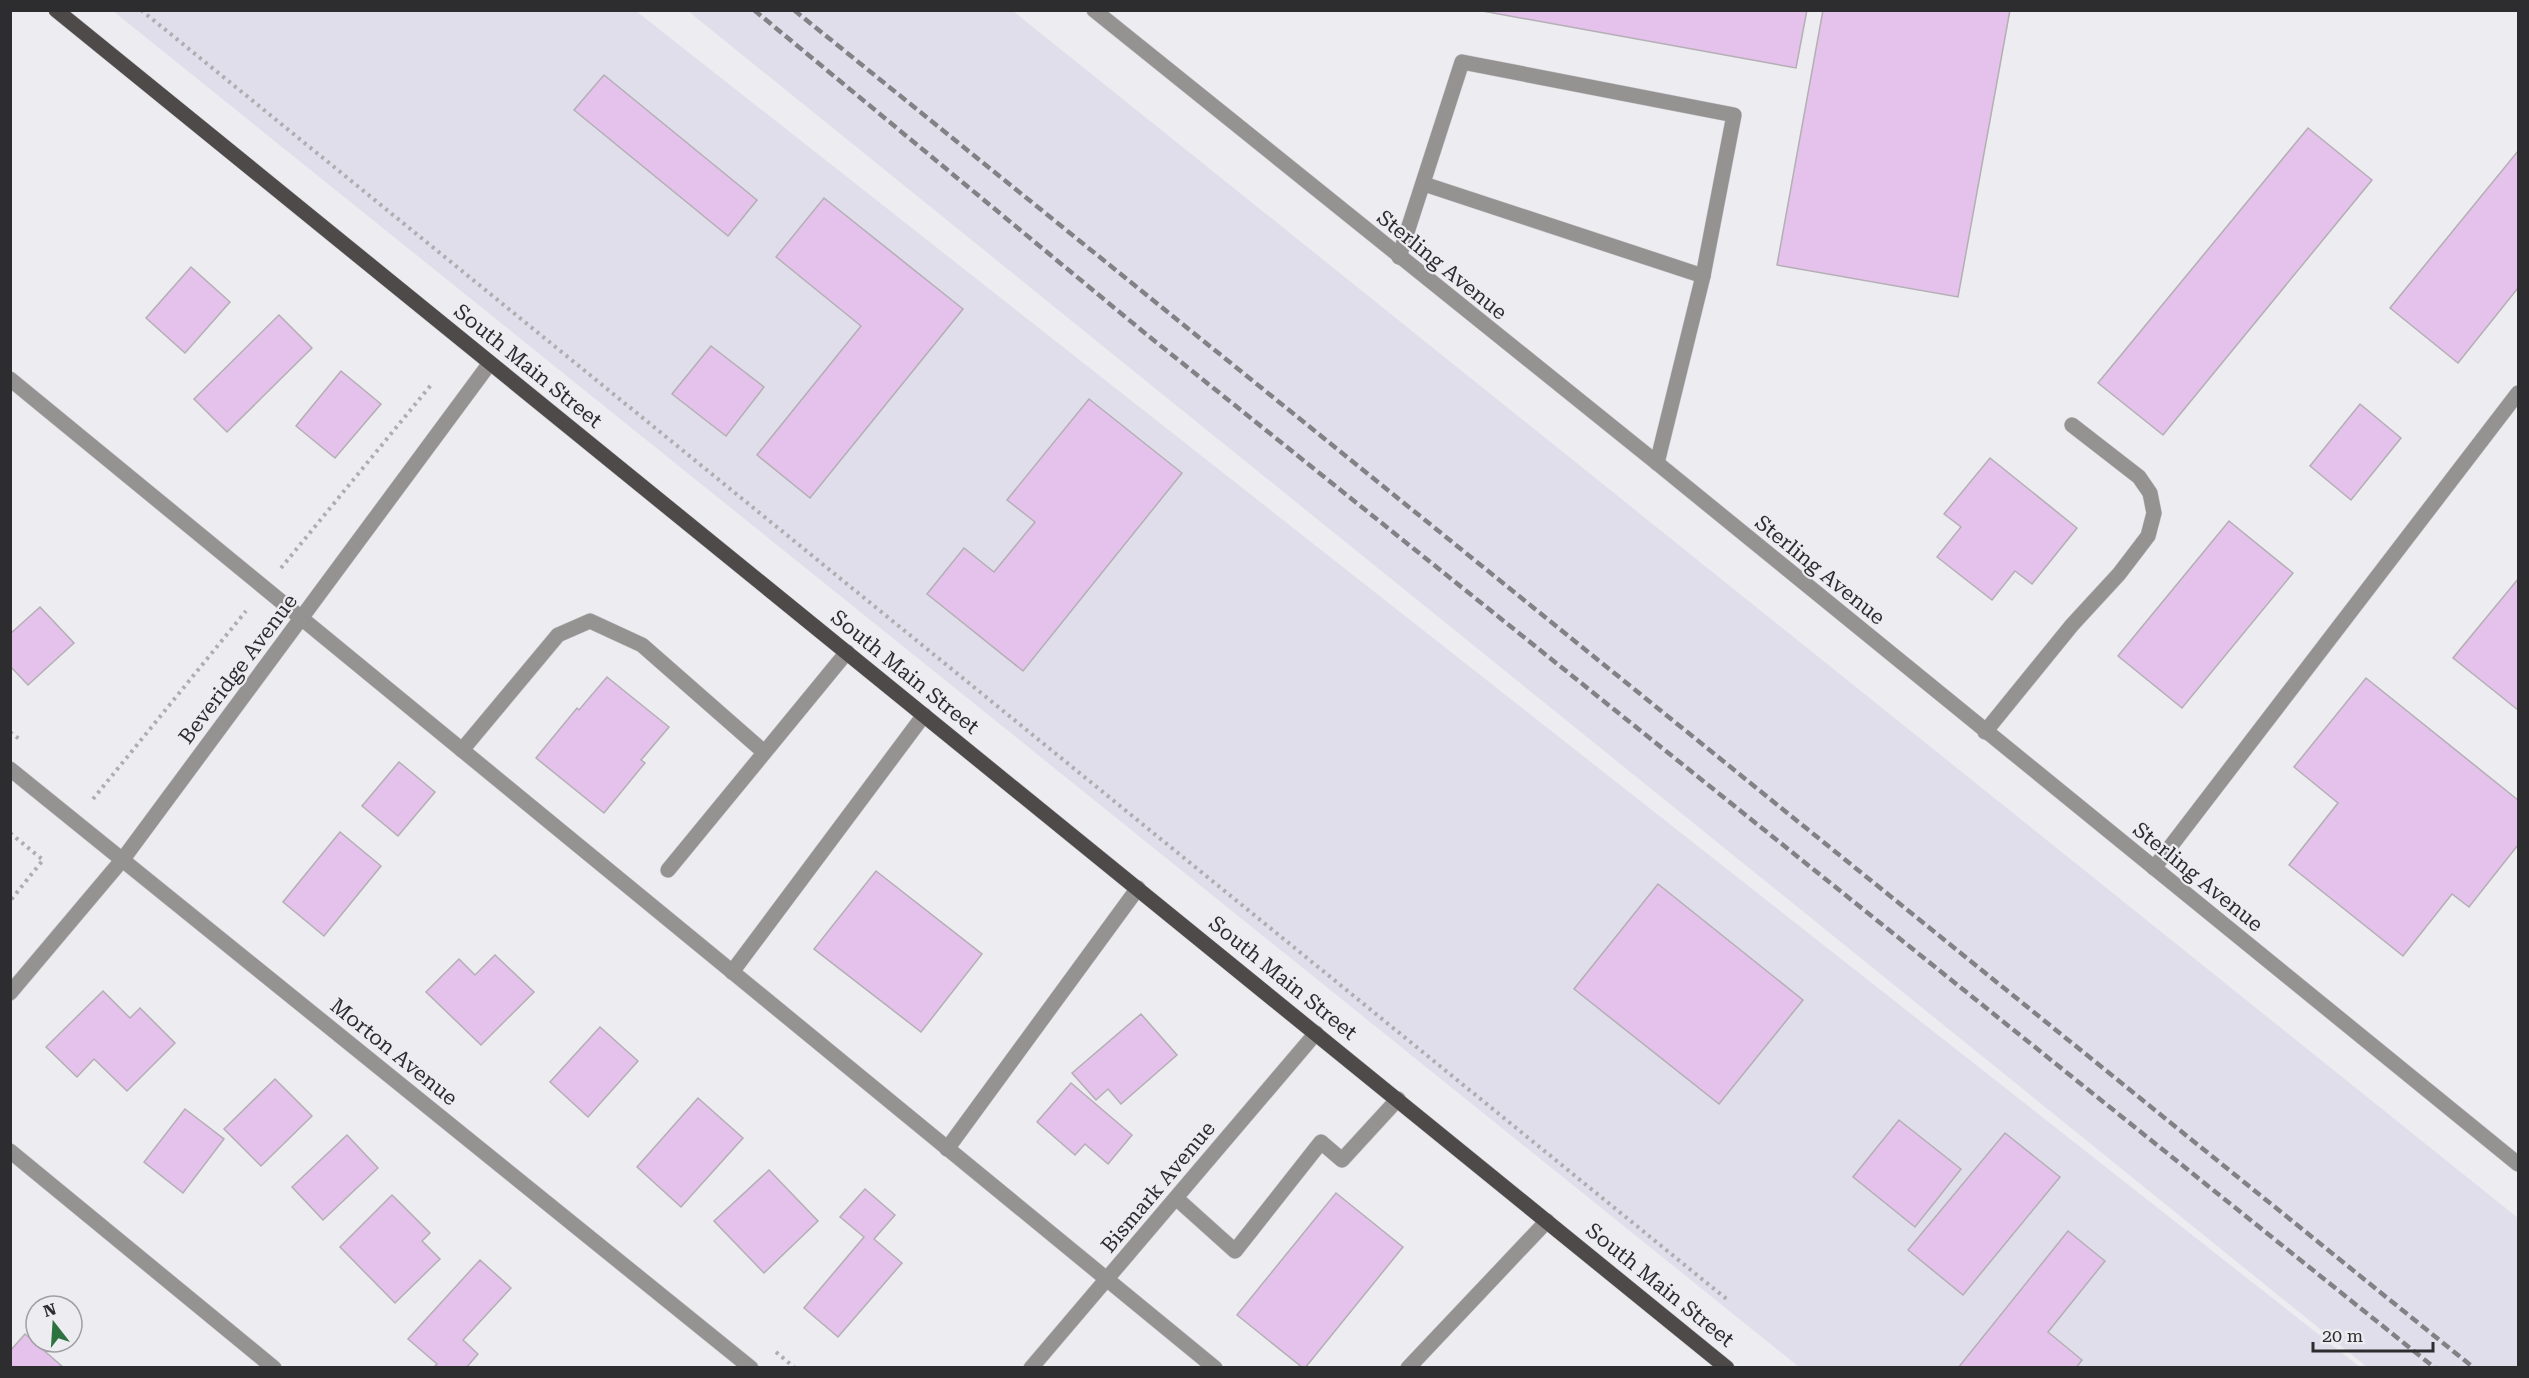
<svg xmlns="http://www.w3.org/2000/svg" width="2529" height="1378" viewBox="0 0 2529 1378" font-family="'Roboto Serif',serif">
<style>
.built{fill:#e0deea}
.building{fill:#e5c2eb;stroke:#b3afb4;stroke-width:1.5}
.lines{fill:none;stroke-linecap:round;stroke-linejoin:round}
.minor-casing{stroke:#cacace;stroke-width:16}
.major-casing{stroke:#cacace;stroke-width:16}
.path{stroke:#aeadb1;stroke-width:4;stroke-dasharray:3 4.5;stroke-linecap:butt}
.minor{stroke:#959292;stroke-width:15}
.major{stroke:#4e4a49;stroke-width:15}
.rail{stroke:#828185;stroke-width:4.5;stroke-dasharray:9 4.5;stroke-linecap:butt}
.labels{text-anchor:middle;dominant-baseline:central;stroke-width:4.5;stroke-linejoin:round;paint-order:stroke}
.street-label{font-size:21px;fill:#2d2d2f;stroke:#edecf1}
</style>
<rect width="100%" height="100%" fill="#edecf1"/>
<g class="built">
<polygon points="113,11 636,11 2360,1367 1799,1367"/>
<polygon points="688,11 1013,11 2518,1218 2518,1367 2367,1367"/>
</g>
<g class="building">
<polygon points="1477,10 1807,10 1796,68"/>
<polygon points="1823,10 2010,10 1958,297 1777,265"/>
<polygon points="604,75 757,200 728,236 574,110"/>
<polygon points="2308,128 2372,180 2163,435 2098,383"/>
<polygon points="2518,151 2518,288 2458,363 2390,308"/>
<polygon points="824,198 963,309 810,498 757,455 861,326 776,257"/>
<polygon points="191,267 230,302 185,353 146,318"/>
<polygon points="279,315 312,348 227,432 194,399"/>
<polygon points="711,346 764,387 726,436 672,394"/>
<polygon points="341,371 381,404 335,458 296,426"/>
<polygon points="1089,399 1182,473 1023,671 927,594 964,548 994,572 1035,522 1007,500"/>
<polygon points="2360,404 2401,438 2351,500 2310,466"/>
<polygon points="1990,458 2077,528 2032,584 2015,571 1992,600 1937,557 1961,527 1944,514"/>
<polygon points="2229,521 2293,573 2182,708 2118,656"/>
<polygon points="2518,579 2518,710 2453,658"/>
<polygon points="40,607 74,643 28,685 10,666 10,634"/>
<polygon points="607,677 669,727 641,760 645,763 604,813 536,758 577,708 579,710"/>
<polygon points="2366,678 2518,800 2518,845 2469,907 2452,894 2403,956 2289,865 2338,803 2294,767"/>
<polygon points="399,762 435,792 398,836 362,806"/>
<polygon points="340,832 381,866 324,936 283,902"/>
<polygon points="876,871 982,954 921,1032 814,949"/>
<polygon points="1658,884 1803,1000 1719,1104 1574,989"/>
<polygon points="495,955 534,992 481,1045 426,992 459,959 475,975"/>
<polygon points="103,991 130,1018 140,1008 175,1043 127,1091 94,1059 77,1077 46,1047"/>
<polygon points="1141,1014 1177,1055 1121,1104 1108,1089 1096,1100 1072,1073"/>
<polygon points="600,1027 638,1061 588,1117 550,1082"/>
<polygon points="275,1079 312,1116 261,1166 224,1129"/>
<polygon points="1071,1083 1132,1135 1108,1164 1085,1144 1075,1155 1037,1122"/>
<polygon points="698,1098 743,1138 681,1207 637,1167"/>
<polygon points="185,1109 224,1139 183,1193 144,1162"/>
<polygon points="1899,1120 1961,1169 1915,1227 1853,1177"/>
<polygon points="2005,1133 2060,1177 1963,1295 1908,1250"/>
<polygon points="347,1135 378,1168 323,1220 292,1187"/>
<polygon points="769,1170 818,1221 764,1273 714,1221"/>
<polygon points="865,1189 895,1215 874,1239 902,1263 838,1337 804,1308 864,1237 840,1217"/>
<polygon points="1336,1193 1403,1247 1305,1368 1303,1368 1237,1315"/>
<polygon points="392,1195 430,1233 422,1241 440,1259 395,1303 340,1247"/>
<polygon points="2068,1231 2105,1261 2048,1332 2082,1360 2076,1368 1958,1368"/>
<polygon points="480,1260 511,1288 463,1340 478,1354 466,1368 433,1368 437,1364 408,1339"/>
<polygon points="25,1334 64,1368 10,1368 10,1351"/>
</g>
<g class="lines">
<defs>
<g id="minor">
<polyline points="1094,10 1657,463 2518,1164"/>
<polyline points="1424,184 1703,276"/>
<polyline points="1399,257 1462,62 1734,115 1703,276 1657,463"/>
<polyline points="10,379 1215,1368"/>
<polyline points="1985,732 2072,625 2119,574 2148,536 2154,513 2150,493 2139,477 2072,425"/>
<polyline points="462,750 558,635 590,621 642,645 764,752"/>
<polyline points="10,769 751,1368"/>
<polyline points="2154,868 2518,393"/>
<polyline points="668,870 847,652"/>
<polyline points="732,972 924,715"/>
<polyline points="10,993 123,859 490,363"/>
<polyline points="947,1149 1138,888"/>
<polyline points="10,1151 274,1368"/>
<polyline points="1176,1198 1235,1251 1321,1142 1342,1160 1398,1099"/>
<polyline points="1031,1368 1316,1033"/>
<polyline points="1408,1368 1547,1221"/>
</g>
<polyline id="major" points="56,10 1727,1368"/>
</defs>
<use href="#minor" class="minor-casing"/>
<use href="#major" class="major-casing"/>
<g class="path">
<polyline points="141,10 1729,1301"/>
<polyline points="281,568 431,385"/>
<polyline points="10,732 22,741"/>
<polyline points="93,799 246,611"/>
<polyline points="10,833 43,860 10,901"/>
<polyline points="776,1352 795,1368"/>
</g>
<use href="#minor" class="minor"/>
<use href="#major" class="major"/>
<g class="rail">
<polyline points="754,10 1146,334 2435,1368"/>
<polyline points="794,10 2474,1368"/>
</g>
</g>
<g class="labels">
<g class="street-label">
<text transform="translate(1442 265) rotate(39)">Sterling Avenue</text>
<text transform="translate(528 366) rotate(39)">South Main Street</text>
<text transform="translate(1820 570) rotate(39)">Sterling Avenue</text>
<text transform="translate(238 669) rotate(-53)">Beveridge Avenue</text>
<text transform="translate(905 672) rotate(39)">South Main Street</text>
<text transform="translate(2198 877) rotate(39)">Sterling Avenue</text>
<text transform="translate(1283 978) rotate(39)">South Main Street</text>
<text transform="translate(394 1052) rotate(39)">Morton Avenue</text>
<text transform="translate(1158 1187) rotate(-50)">Bismark Avenue</text>
<text transform="translate(1660 1285) rotate(39)">South Main Street</text>
</g>
</g>
<rect width="2529" height="1378" fill="none" stroke="#2d2d2f" stroke-width="24"/>
<g transform="translate(54 1324) rotate(343)"><circle r="28" fill="#edecf1" stroke="#a0a0a3" stroke-width="1.5"/>
<path d="M0-4.5L10 22L0 15L-10 22Z" fill="#2c7340"/>
<text y="-9" font-size="16" font-weight="bold" text-anchor="middle" fill="#2d2d2f">N</text>
</g>
<path d="M2313 1342v9h120v-9" fill="none" stroke="#2d2d2f" stroke-width="3"/>
<text x="2322" y="1342" font-size="18" fill="#2d2d2f" stroke="#edecf1" stroke-width="4.5" paint-order="stroke">20 m</text>
</svg>
